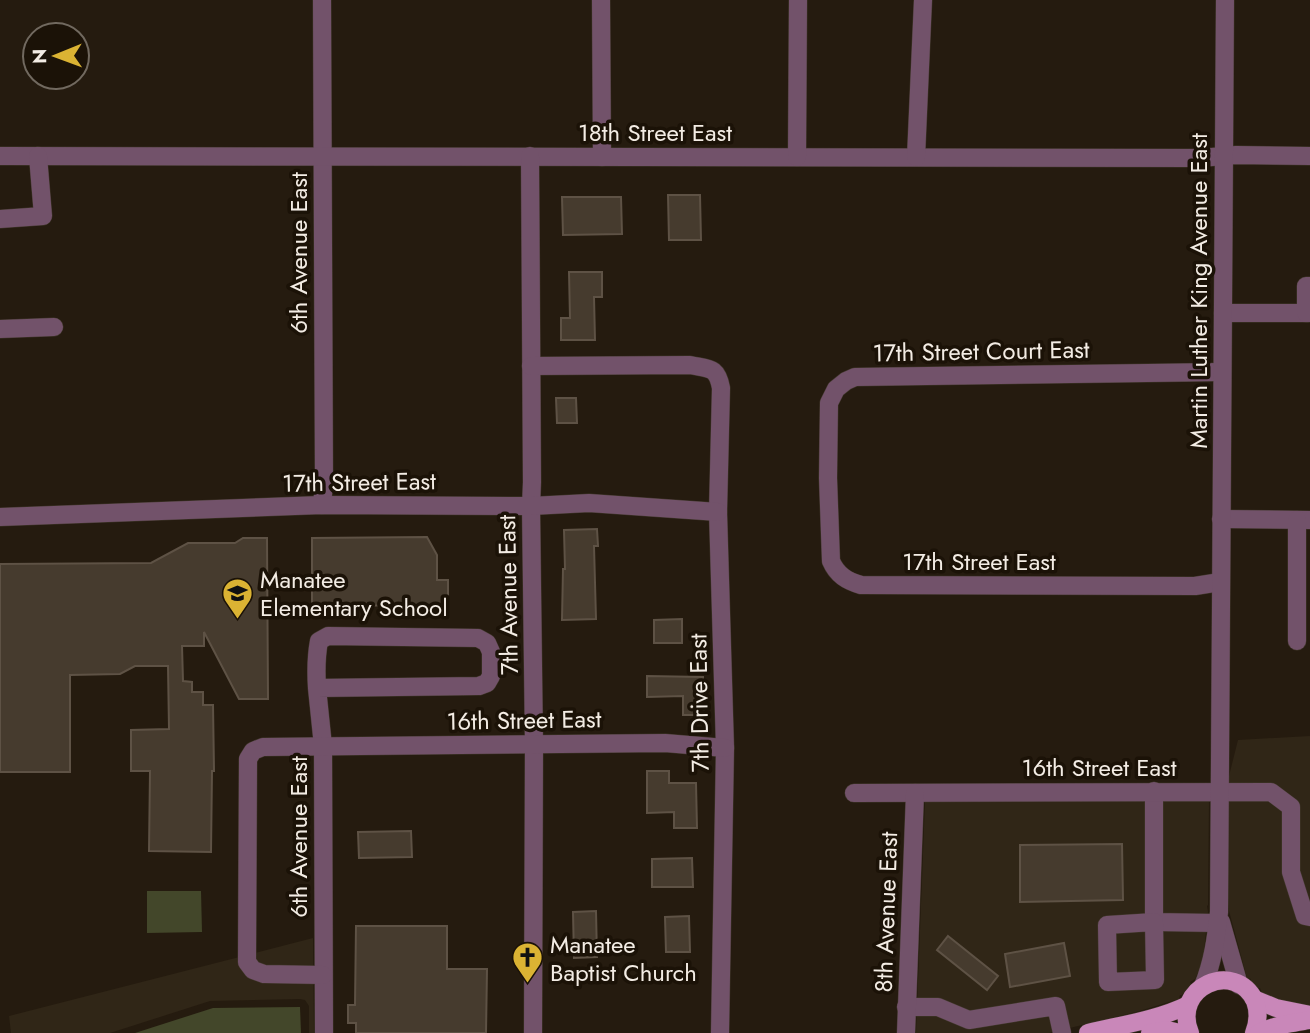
<svg xmlns="http://www.w3.org/2000/svg" width="1310" height="1033" viewBox="0 0 1310 1033" font-family="Jost,sans-serif">
<style>
.commercial{fill:#302617}
.green{fill:#43472a}
.building{fill:#463b2e;stroke:#5e5245;stroke-width:2}
.lines{fill:none;stroke-linecap:round;stroke-linejoin:round}
.minor-casing{stroke:#42382d;stroke-width:19}
.major-casing{stroke:#42382d;stroke-width:19}
.minor{stroke:#72526a;stroke-width:18}
.major{stroke:#c987b9;stroke-width:18}
.labels{text-anchor:middle;dominant-baseline:central;stroke-width:7;stroke-linejoin:round;paint-order:stroke}
.street-label{font-size:24px;fill:#f3ece4;stroke:#1b1207}
.poi-label{font-size:24px;fill:#f3ece4;stroke:#1b1207;text-anchor:start}
</style>
<rect width="100%" height="100%" fill="#251b0f"/>
<g class="commercial">
<polygon points="1310,736 1310,1006 1279,1000 1262,993 1260,988 1257,988 1251,981 1251,979 1247,978 1229,911 1228,903 1229,776 1238,740"/>
<polygon points="1209,800 1208,905 1207,906 1208,912 1204,951 1201,966 1195,979 1190,982 1191,984 1182,995 1180,995 1179,999 1136,1012 1049,1033 916,1033 925,802"/>
<polygon points="313,938 314,1033 309,1033 309,1006 305,1000 300,999 210,1001 110,1033 11,1033 9,1016"/>
</g>
<g class="green">
<polygon points="147,891 201,891 202,932 147,933"/>
<polygon points="300,1007 301,1033 135,1033 213,1008"/>
</g>
<g class="building">
<polygon points="668,195 700,195 701,240 669,240"/>
<polygon points="562,197 621,197 622,234 563,235"/>
<polygon points="569,272 602,272 602,297 594,297 595,340 561,340 561,318 570,318"/>
<polygon points="556,398 576,398 577,423 557,423"/>
<polygon points="597,529 598,546 594,546 596,619 562,620 563,569 565,569 564,530"/>
<polygon points="427,537 437,555 437,580 448,580 448,605 312,606 312,538"/>
<polygon points="243,538 267,538 268,699 239,699 204,632 204,646 182,646 183,681 192,682 192,692 203,692 203,705 213,705 214,771 212,771 211,852 149,851 150,771 131,771 131,730 169,729 168,666 135,666 120,674 70,675 70,772 0,772 0,564 151,563 188,543 235,543"/>
<polygon points="682,619 682,643 654,643 654,620"/>
<polygon points="647,676 703,677 704,715 683,715 683,696 647,697"/>
<polygon points="647,771 669,771 669,783 696,783 697,828 674,828 674,812 647,813"/>
<polygon points="411,831 412,857 359,858 358,832"/>
<polygon points="1122,844 1123,900 1020,902 1020,845"/>
<polygon points="692,858 693,887 652,887 652,859"/>
<polygon points="596,911 597,957 574,958 573,912"/>
<polygon points="689,916 690,952 666,952 665,917"/>
<polygon points="356,926 447,926 447,969 487,969 486,1033 356,1033 356,1023 348,1023 348,1005 355,1005"/>
<polygon points="948,936 998,976 987,990 937,950"/>
<polygon points="1064,943 1070,976 1010,987 1005,954"/>
</g>
<g class="lines">
<defs>
<g id="minor">
<polyline points="322,0 324,484 322,505"/>
<polyline points="601,0 602,157"/>
<polyline points="0,156 1200,158 1236,155 1310,156"/>
<polyline points="530,156 532,482 531,506 534,745 533,1033"/>
<polyline points="797,157 798,0"/>
<polyline points="916,157 923,0"/>
<polyline points="0,219 43,216 38,156"/>
<polyline points="1223,313 1310,313"/>
<polyline points="1306,313 1306,286 1310,286"/>
<polyline points="0,329 54,327"/>
<path d="M531 366 690 365C709 369 717 366 721 388L718 512 725 748 720 1033"/>
<polyline points="0,517 322,505 531,506 589,503 718,512"/>
<polyline points="1221,519 1310,520"/>
<polyline points="1297,520 1297,641"/>
<path d="M1220 582 1195 586 861 585C847 581 837 575 831 561L828 478 829 403 836 389 846 381 855 377 1222 372"/>
<path d="M317 688 479 686 487 683 491 676V652L487 643 478 638 328 636 319 641C316 657 316 672 317 688L323 746 324 1033"/>
<polyline points="1154,791 1154,922 1217,923"/>
<polyline points="854,793 1271,792 1291,807 1291,872 1305,916 1310,917"/>
<polygon points="1154,922 1155,980 1108,982 1107,925"/>
<polyline points="1221,922 1239,985"/>
<polyline points="323,975 264,974 253,970 247,962 248,759 253,751 263,747 665,743 725,748"/>
<path d="M1203 986C1213 962 1216 938 1219 912L1225 0"/>
<polyline points="906,1007 938,1007 969,1020 1056,1006 1062,1033"/>
<polyline points="906,1033 915,793"/>
</g>
<g id="major">
<polyline points="1254,999 1276,1008 1310,1015"/>
<path d="M1088 1033C1121 1025 1157 1020 1188 1005"/>
<polyline points="1150,1033 1167,1030 1180,1033"/>
<path d="M1190 1033C1171 987 1235 959 1255 1001 1259 1012 1258 1023 1254 1033"/>
<path d="M1259 1033C1275 1025 1292 1023 1310 1020"/>
</g>
</defs>
<use href="#minor" class="minor-casing"/>
<use href="#major" class="major-casing"/>
<use href="#minor" class="minor"/>
<use href="#major" class="major"/>
</g>
<defs>
<symbol id="school-pin" viewBox="-11 -11 22 30"><path d="M0 17L-7.5 6A9.5 9.5 0 1 1 7.5 6Z" fill="#dbb333" stroke="#1b1207"/><path d="M0-5L7-2L0 1L-7-2ZM-4 1L0 2.5L4 1V4Q0 6-4 4Z" fill="#111"/></symbol>
<symbol id="church-pin" viewBox="-11 -11 22 30"><path d="M0 17L-7.5 6A9.5 9.5 0 1 1 7.5 6Z" fill="#dbb333" stroke="#1b1207"/><path d="M-1.2-6h2.4v3.5h3.3v2.4h-3.3V6h-2.4V-.1h-3.3v-2.4h3.3Z" fill="#111"/></symbol>
</defs>
<g fill-rule="evenodd">
<use href="#school-pin" x="220" y="576" width="35" height="47"/>
<use href="#church-pin" x="510" y="940" width="35" height="47"/>
</g>
<g class="labels">
<g class="street-label">
<text x="655" y="132">18th Street East</text>
<text transform="translate(298 253) rotate(-90)">6th Avenue East</text>
<text transform="translate(1198 291) rotate(-90)">Martin Luther King Avenue East</text>
<text transform="translate(981 351) rotate(-1)">17th Street Court East</text>
<text transform="translate(359 482) rotate(-1)">17th Street East</text>
<text x="979" y="561">17th Street East</text>
<text transform="translate(508 595) rotate(-91)">7th Avenue East</text>
<text transform="translate(699 703) rotate(-91)">7th Drive East</text>
<text transform="translate(524 720) rotate(-1)">16th Street East</text>
<text x="1099" y="767">16th Street East</text>
<text transform="translate(298 837) rotate(-90)">6th Avenue East</text>
<text transform="translate(886 912) rotate(-88)">8th Avenue East</text>
</g>
<g class="poi-label">
<text x="260" y="579">Manatee<tspan x="260" dy="28">Elementary School</tspan></text>
<text x="550" y="944">Manatee<tspan x="550" dy="28">Baptist Church</tspan></text>
</g>
</g>
<g transform="translate(56 56) rotate(269)"><circle r="33" fill="#1b1207" stroke="#71695f" stroke-width="2"/>
<path d="M0-5L12 26L0 18L-12 26Z" fill="#dbb333"/>
<text y="-10" font-size="19" font-weight="bold" text-anchor="middle" fill="#f3ece4">N</text>
</g>
</svg>
